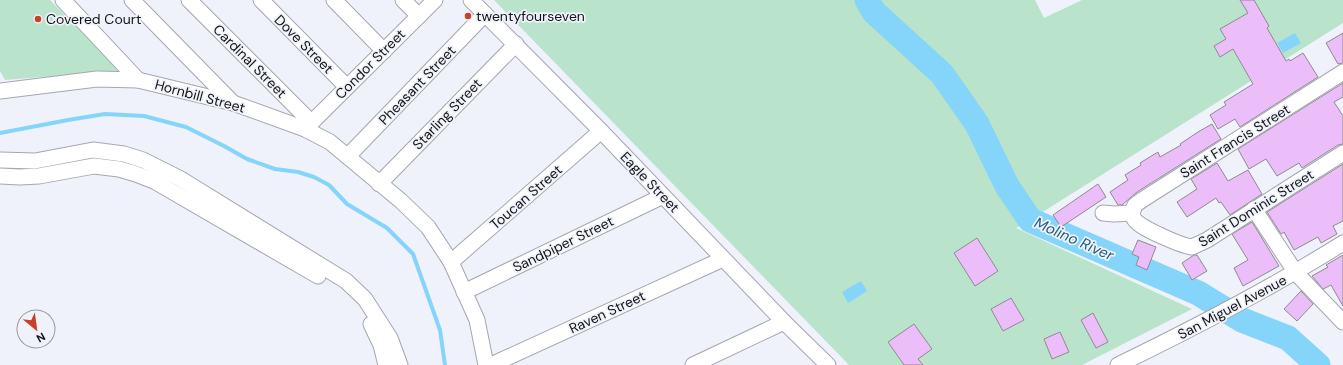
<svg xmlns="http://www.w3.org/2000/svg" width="1343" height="365" viewBox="0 0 1343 365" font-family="'DM Sans',sans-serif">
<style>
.green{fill:#b9e4cb}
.water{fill:#85d4f9}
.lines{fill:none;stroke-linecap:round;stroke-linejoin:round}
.stream{stroke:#85d4f9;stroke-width:4}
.river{stroke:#85d4f9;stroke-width:25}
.building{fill:#ebbef9;stroke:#8f8a90}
.minor-casing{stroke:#a4a7ae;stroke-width:17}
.minor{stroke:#fff;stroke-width:15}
.poi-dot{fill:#cb3f27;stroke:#eff2fa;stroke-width:1.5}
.labels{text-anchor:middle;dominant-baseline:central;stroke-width:3.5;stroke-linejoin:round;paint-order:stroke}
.poi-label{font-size:14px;fill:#121316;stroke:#eff2fa;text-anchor:start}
.street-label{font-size:14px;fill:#121316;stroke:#eff2fa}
.water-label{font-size:15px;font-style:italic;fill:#225f78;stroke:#eff2fa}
</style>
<rect width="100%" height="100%" fill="#eff2fa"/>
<g class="green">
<polygon points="0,0 50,0 76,26 80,23 127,70 5,80 0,71"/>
<polygon points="494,0 1035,0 1044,18 1082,0 1343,0 1343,23 1030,220 1016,228 1192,309 1082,365 849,365"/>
</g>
<g class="water">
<polygon points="1295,33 1301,43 1283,53 1277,43"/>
<polygon points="861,281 867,291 848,303 842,292"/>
</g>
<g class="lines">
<polyline class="stream" points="0,133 68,120 105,114 144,116 186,127 224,146 247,159 275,169 298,172 314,177 329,185 347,204 387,228 413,254 440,330 445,365"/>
<polyline class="river" points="867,0 874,12 942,74 977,124 1007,186 1030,220 1198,293 1242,320 1288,338 1318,365"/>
</g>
<g class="building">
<polygon points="1240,0 1254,0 1269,26 1267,28 1286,61 1289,59 1290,61 1303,53 1318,77 1240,127 1235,119 1218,129 1210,115 1226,105 1224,102 1253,84 1233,49 1220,57 1214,46 1226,39 1220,29 1248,13"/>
<polygon points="1343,33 1343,63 1338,64 1326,43"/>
<polygon points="1343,83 1343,97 1334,102 1343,116 1343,144 1338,145 1302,168 1299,163 1277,176 1266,159 1249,169 1238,149"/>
<polygon points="1212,124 1221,139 1137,192 1122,205 1118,205 1110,192 1128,180 1125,175 1141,165 1140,163 1158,152 1160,157 1181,145 1180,144 1198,132"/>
<polygon points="1217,163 1228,181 1248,170 1262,194 1230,215 1221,202 1219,203 1216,198 1187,217 1177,202 1197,189 1191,179"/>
<polygon points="1343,164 1343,221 1333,226 1337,234 1321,243 1318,237 1294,250 1284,232 1281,234 1267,212"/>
<polygon points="1098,184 1106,197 1061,227 1053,215"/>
<polygon points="1252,222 1279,266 1243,286 1234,268 1248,260 1232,234"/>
<polygon points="977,238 998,271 975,286 954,253"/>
<polygon points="1138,240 1156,247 1147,270 1136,265 1139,257 1132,254"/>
<polygon points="1194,255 1197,255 1207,271 1192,280 1182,263"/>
<polygon points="1343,255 1343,306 1331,285 1323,289 1312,276 1328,267 1326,265"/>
<polygon points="1301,291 1313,304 1297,321 1284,309"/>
<polygon points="1011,298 1024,320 1003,331 991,309"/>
<polygon points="1093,313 1108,342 1096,348 1081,320"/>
<polygon points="914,324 932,349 918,359 923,365 904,365 888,342"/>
<polygon points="1060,332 1069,352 1052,359 1044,339"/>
</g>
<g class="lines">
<defs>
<g id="minor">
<polyline points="63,0 138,80"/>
<polyline points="132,0 233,103"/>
<polyline points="189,0 311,122"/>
<polyline points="261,0 347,87"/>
<polyline points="334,0 384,51"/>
<polyline points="403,0 419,16"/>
<polyline points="471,0 601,131 784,322 828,365"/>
<polyline points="0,91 97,79 138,80 233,103 305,129 330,142 401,201 428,227 451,262 477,320 486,365"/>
<polyline points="305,129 435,0"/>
<polyline points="348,156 485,14"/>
<polyline points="0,160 35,161 93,150 124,154 143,160 179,178 346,281 365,299 390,338 400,365"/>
<polyline points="0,176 20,177 39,176 94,166 119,169 136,174 154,181 318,276"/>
<polyline points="379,184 516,44"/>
<polyline points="1254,209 1296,273 1343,322"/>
<polyline points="1103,213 1114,214 1132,213"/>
<polyline points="1132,213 1135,205 1142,200 1343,72"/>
<path d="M1132 213C1133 218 1134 220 1138 223 1146 230 1182 246 1192 247L1207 240 1343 153"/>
<polyline points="451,262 601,131"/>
<polyline points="464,292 663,196"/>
<polyline points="371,324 381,345 386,365"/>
<polyline points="491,365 723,259"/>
<polyline points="693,365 784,322"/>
<path d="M1118 365C1196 327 1270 289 1343 243"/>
</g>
</defs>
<use href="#minor" class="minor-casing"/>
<use href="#minor" class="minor"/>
</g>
<g class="poi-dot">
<circle cx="468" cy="16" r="4"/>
<circle cx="38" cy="19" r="4"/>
</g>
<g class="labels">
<g class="poi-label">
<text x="476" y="16">twentyfourseven</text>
<text x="46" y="19">Covered Court</text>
</g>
<g class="street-label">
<text transform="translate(304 44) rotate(45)">Dove Street</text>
<text transform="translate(250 61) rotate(45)">Cardinal Street</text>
<text transform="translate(370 64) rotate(-45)">Condor Street</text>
<text transform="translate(417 85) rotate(-46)">Pheasant Street</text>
<text transform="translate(200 96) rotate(15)">Hornbill Street</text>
<text transform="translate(447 114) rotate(-46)">Starling Street</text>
<text transform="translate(1235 141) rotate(-32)">Saint Francis Street</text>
<text transform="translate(650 182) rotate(46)">Eagle Street</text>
<text transform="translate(526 197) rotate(-41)">Toucan Street</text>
<text transform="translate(1256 208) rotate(-32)">Saint Dominic Street</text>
<text transform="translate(563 244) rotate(-26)">Sandpiper Street</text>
<text transform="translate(1232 307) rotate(-28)">San Miguel Avenue</text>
<text transform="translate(607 312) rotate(-25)">Raven Street</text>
</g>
<g class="water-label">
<text transform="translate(1074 239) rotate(24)">Molino River</text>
</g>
</g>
<g transform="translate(36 329) rotate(151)"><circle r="19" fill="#eff2fa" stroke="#97999f"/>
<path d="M0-3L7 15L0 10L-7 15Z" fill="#cb3f27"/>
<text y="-6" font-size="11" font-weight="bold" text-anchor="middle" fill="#121316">N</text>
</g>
</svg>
